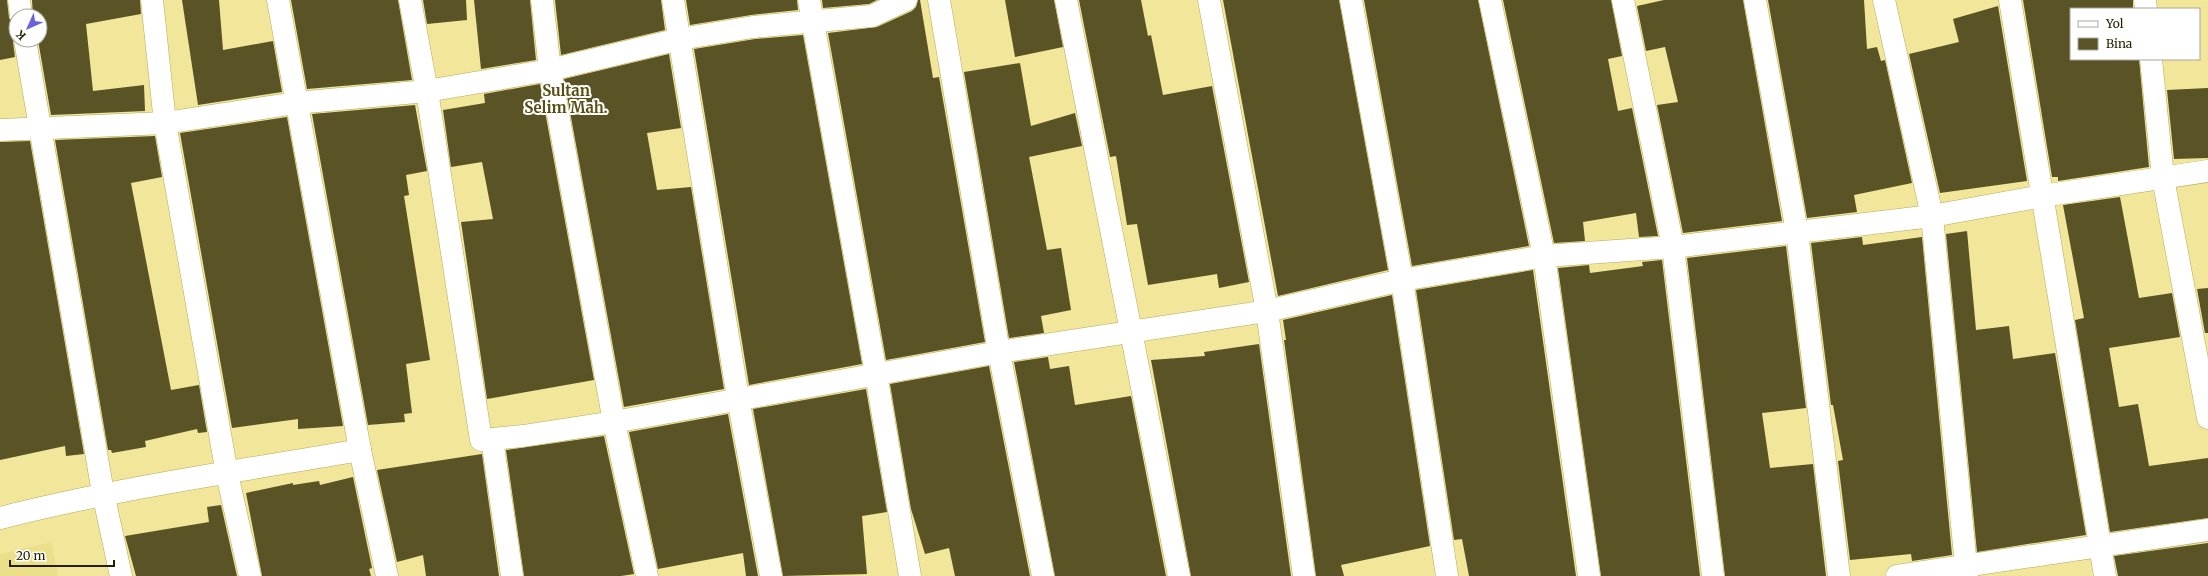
<svg xmlns="http://www.w3.org/2000/svg" width="2208" height="576" viewBox="0 0 2208 576" font-family="Merriweather,serif">
<style>
.built{fill:#ebdf89}
.building{fill:#595326}
.lines{fill:none;stroke-linecap:round;stroke-linejoin:round}
.street-casing{stroke:#b5ab5f;stroke-width:23}
.street{stroke:#fff;stroke-width:22}
.labels{text-anchor:middle;dominant-baseline:central;stroke-width:4;stroke-linejoin:round;paint-order:stroke}
.district-label{font-size:15px;font-weight:bold;fill:#574e13;stroke:#fff}
</style>
<rect width="100%" height="100%" fill="#f1e699"/>
<polygon class="built" points="51,542 58,576 0,576 0,554"/>
<g class="building">
<polygon points="0,0 7,0 9,18 16,27 13,42 15,57 0,60"/>
<polygon points="32,0 140,0 141,14 86,24 93,91 144,85 145,111 51,115 38,40 40,40 40,16 33,16"/>
<polygon points="182,0 219,0 223,50 273,41 282,92 198,105"/>
<polygon points="291,0 398,0 412,80 307,89"/>
<polygon points="423,0 466,0 467,20 427,24"/>
<polygon points="474,0 530,0 536,60 481,69"/>
<polygon points="555,0 661,0 665,30 561,55"/>
<polygon points="686,0 797,0 798,10 751,15 690,25"/>
<polygon points="822,0 877,0 869,4 823,8"/>
<polygon points="918,0 920,0 933,78 939,77 985,342 886,360 828,33 877,27 912,11 916,7"/>
<polygon points="1005,0 1054,0 1063,47 1015,57"/>
<polygon points="1079,0 1141,0 1148,36 1151,35 1163,95 1212,86 1249,282 1219,288 1217,274 1148,285 1137,224 1127,225 1116,156 1110,157"/>
<polygon points="1223,0 1339,0 1388,270 1278,296"/>
<polygon points="1364,0 1478,0 1529,246 1412,266"/>
<polygon points="1503,0 1611,0 1622,56 1608,59 1618,111 1632,108 1658,236 1639,237 1636,213 1583,222 1585,241 1554,243"/>
<polygon points="1664,0 1743,0 1782,221 1683,233 1657,105 1678,102 1665,47 1646,51 1637,6"/>
<polygon points="1768,0 1864,0 1867,49 1877,47 1881,61 1885,60 1912,183 1854,195 1857,212 1807,218"/>
<polygon points="2023,0 2133,0 2133,9 2071,9 2071,59 2139,59 2149,167 2058,181 2058,177 2052,177"/>
<polygon points="1998,6 2027,181 1940,193 1909,54 1959,42 1953,19"/>
<polygon points="803,35 862,364 749,385 694,49 755,39"/>
<polygon points="669,54 681,128 647,133 657,190 691,187 724,389 624,407 564,79"/>
<polygon points="1020,63 1031,126 1075,113 1082,146 1029,157 1047,250 1061,248 1071,310 1041,316 1044,333 1009,338 964,72"/>
<polygon points="540,84 594,380 487,399 461,222 493,219 482,162 451,167 443,110 485,103 484,94"/>
<polygon points="2208,88 2208,158 2174,159 2167,90"/>
<polygon points="415,105 427,171 406,175 409,195 404,196 430,360 406,364 412,413 404,414 405,422 368,425 312,114"/>
<polygon points="287,117 343,426 298,429 298,419 232,428 180,133"/>
<polygon points="155,136 162,177 131,183 171,390 199,385 207,432 198,433 197,429 145,441 146,447 112,453 111,450 108,450 55,140"/>
<polygon points="30,141 84,454 66,456 65,446 0,460 0,142"/>
<polygon points="2120,197 2139,298 2172,293 2180,337 2109,348 2119,407 2138,404 2149,466 2208,458 2208,518 2110,532 2075,320 2084,318 2063,205"/>
<polygon points="1967,231 1976,330 2009,326 2013,359 2055,353 2086,535 1977,552 1946,234"/>
<polygon points="1862,237 1863,245 1922,237 1952,555 1912,561 1911,554 1850,560 1838,461 1843,460 1833,405 1831,405 1811,243"/>
<polygon points="1786,246 1806,408 1762,413 1770,468 1813,464 1826,576 1725,576 1687,258"/>
<polygon points="1662,260 1700,576 1601,576 1558,268 1589,265 1590,273 1643,266 1642,262"/>
<polygon points="1533,270 1576,576 1469,576 1462,539 1454,540 1416,290"/>
<polygon points="2208,288 2208,333 2205,333 2197,289"/>
<polygon points="1392,295 1430,546 1341,565 1344,576 1316,576 1284,340 1286,340 1283,320"/>
<polygon points="1259,344 1291,576 1191,576 1151,360 1205,356 1204,352"/>
<polygon points="1048,357 1050,369 1069,366 1075,405 1131,396 1166,576 1055,576 1014,362"/>
<polygon points="989,366 1030,576 955,576 949,548 925,554 911,509 890,384"/>
<polygon points="866,389 887,512 862,516 867,574 783,576 753,409"/>
<polygon points="728,414 758,576 746,576 743,553 658,569 629,432"/>
<polygon points="604,436 634,574 621,576 524,576 506,450"/>
<polygon points="482,454 499,576 426,576 423,555 397,562 377,470"/>
<polygon points="353,477 372,568 369,569 371,576 262,576 246,493 293,483 293,485 319,481 320,485"/>
<polygon points="221,505 237,576 136,576 125,536 209,522 207,507"/>
<polygon points="2208,543 2208,576 2118,576 2114,556"/>
</g>
<g class="lines">
<defs>
<g id="street">
<polyline points="19,0 21,16"/>
<polyline points="152,0 165,123 227,474 250,576"/>
<polyline points="278,0 360,450 387,576"/>
<polyline points="410,0 427,91 481,440 523,436 614,422 999,352 1267,311 1402,280 1544,256 1673,247 1932,216 2042,196 2208,171"/>
<polyline points="542,0 550,70 614,422 647,576"/>
<polyline points="673,0 738,398 771,576"/>
<polyline points="809,0 876,374 910,576"/>
<polyline points="939,0 999,352 1043,576"/>
<polyline points="1066,0 1179,576"/>
<polyline points="1209,0 1267,311 1304,576"/>
<polyline points="1351,0 1402,280 1447,576"/>
<polyline points="1490,0 1544,256 1589,576"/>
<polyline points="1623,0 1673,247 1713,576"/>
<polyline points="1755,0 1797,232 1839,576"/>
<polyline points="1884,0 1932,216 1967,576"/>
<polyline points="2010,0 2105,576"/>
<polyline points="2145,0 2146,9"/>
<polyline points="25,40 103,493 121,576"/>
<polyline points="2151,59 2163,178 2208,418"/>
<polyline points="0,130 165,123 296,103 427,91 550,70 680,39 753,27 872,16 906,0"/>
<polyline points="492,439 512,576"/>
<path d="M0 518C118 488 239 471 360 450"/>
<polyline points="1897,576 2208,530"/>
</g>
</defs>
<use href="#street" class="street-casing"/>
<use href="#street" class="street"/>
</g>
<g class="labels">
<g class="district-label">
<text x="566" y="90">Sultan<tspan x="566" dy="17">Selim Mah.</tspan></text>
</g>
</g>
<rect x="2070" y="8" width="130" height="52" fill="#ffffff" stroke="#a7a599"/>
<rect x="2078" y="21" width="20" height="6" fill="#ffffff" stroke="#a7a599"/>
<text x="2106" y="28" font-size="12" fill="#241f01">Yol</text>
<rect x="2078" y="38" width="20" height="12" fill="#595326" stroke="#a7a599"/>
<text x="2106" y="48" font-size="12" fill="#241f01">Bina</text>
<g transform="translate(28 28) rotate(225)"><circle r="19" fill="#ffffff" stroke="#a7a599"/>
<path d="M0-3L7 15L0 10L-7 15Z" fill="#6a63dd"/>
<text y="-6" font-size="11" font-weight="bold" text-anchor="middle" fill="#241f01">K</text>
</g>
<path d="M10 560v6h104v-6" fill="none" stroke="#241f01" stroke-width="2"/>
<text x="16" y="560" font-size="12" fill="#241f01" stroke="#ffffff" stroke-width="3" paint-order="stroke">20 m</text>
</svg>
